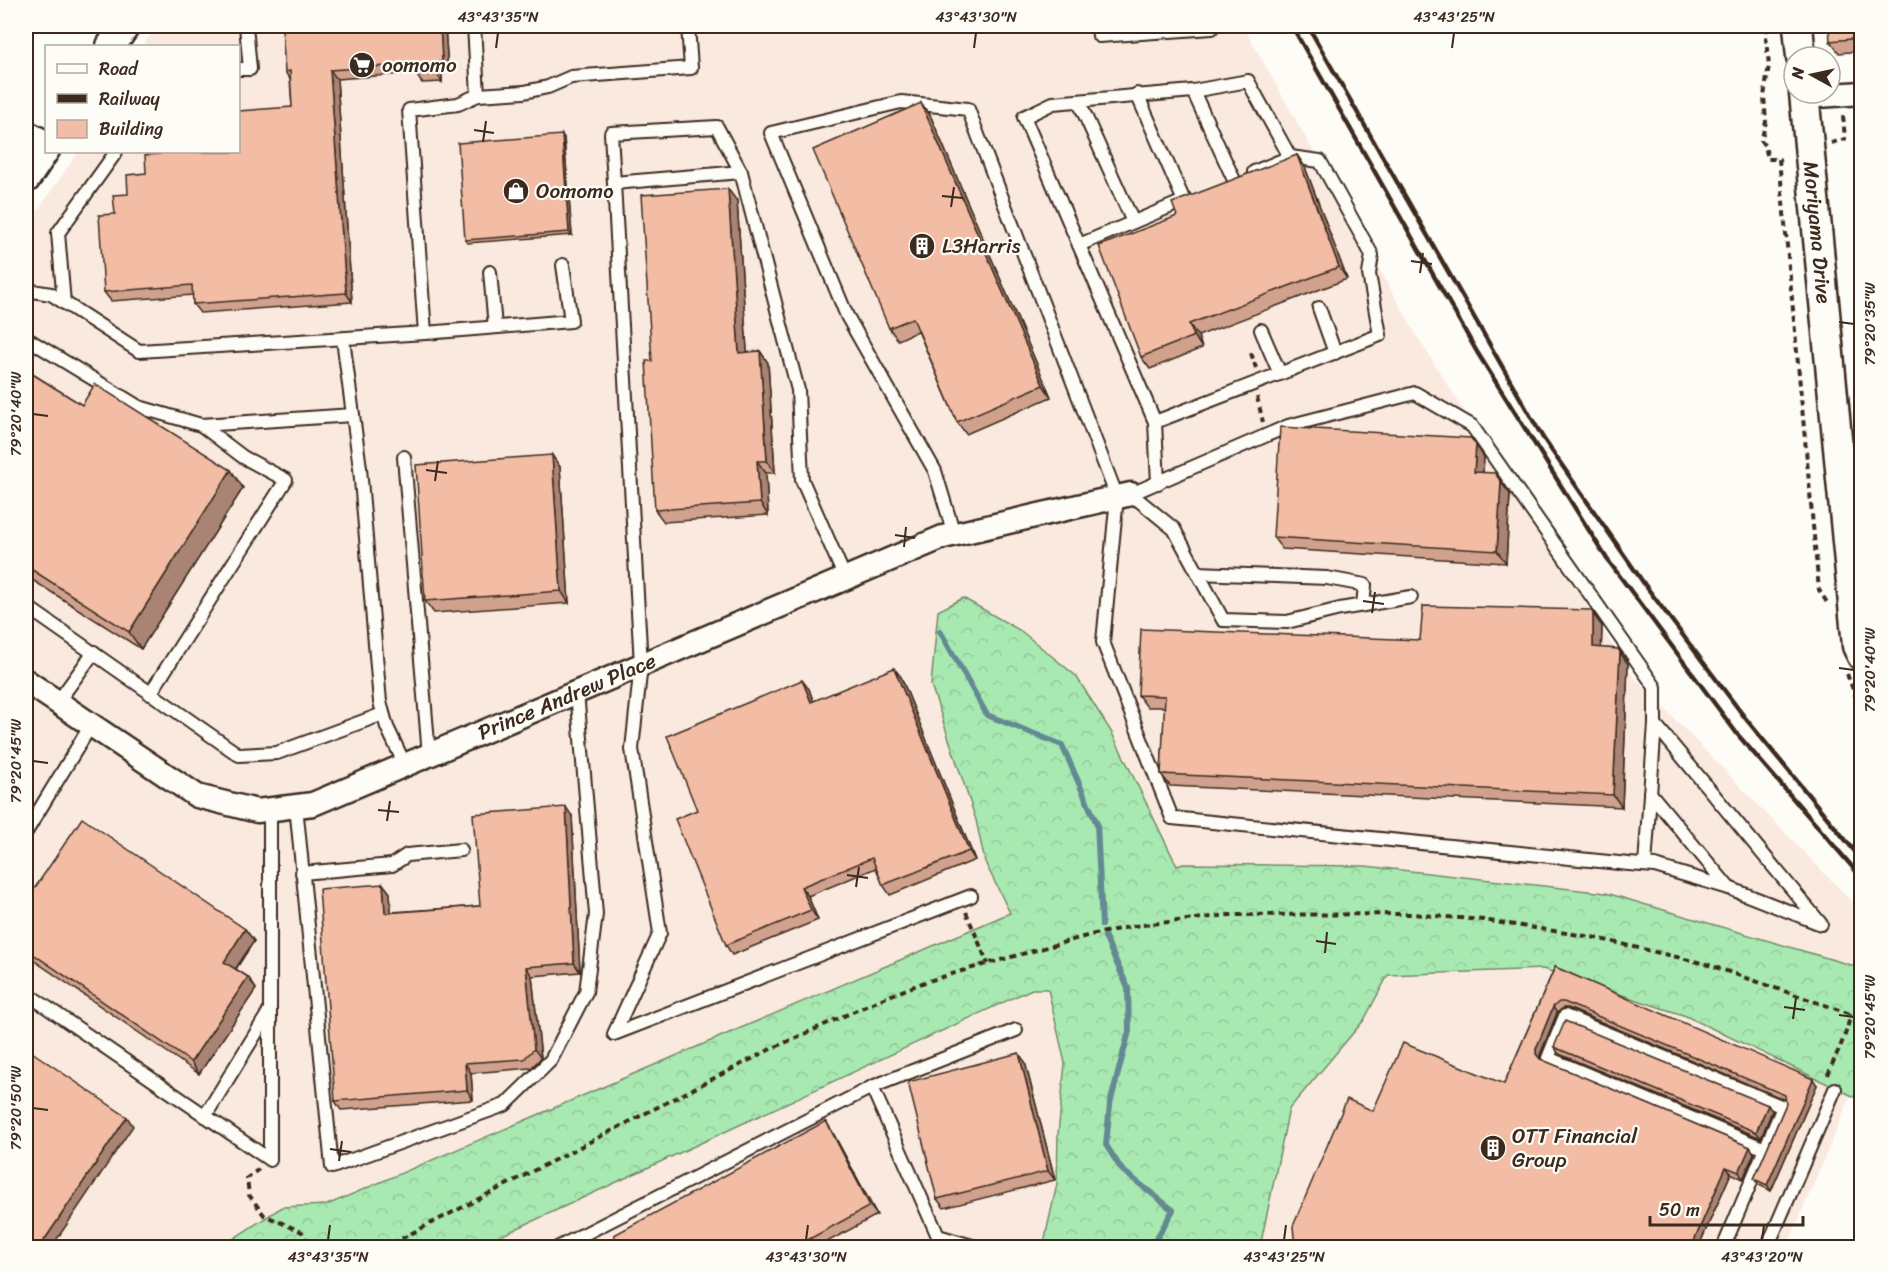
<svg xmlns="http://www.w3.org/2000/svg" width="1887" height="1273" viewBox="0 0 1887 1273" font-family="Sriracha,sans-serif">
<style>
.built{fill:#fae9de}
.forest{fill:url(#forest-crowns);stroke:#728a68;stroke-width:1.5}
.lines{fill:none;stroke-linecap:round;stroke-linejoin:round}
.stream{stroke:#648a92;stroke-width:6}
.service-casing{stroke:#3b2a1e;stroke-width:16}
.minor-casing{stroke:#3b2a1e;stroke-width:27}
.tertiary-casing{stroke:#3b2a1e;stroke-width:33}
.path{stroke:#3b2a1e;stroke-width:4;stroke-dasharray:6 4.5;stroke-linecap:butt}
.service{stroke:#fdfcf7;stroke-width:12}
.minor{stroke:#fdfcf7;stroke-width:22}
.tertiary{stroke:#fdfcf7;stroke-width:28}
.rail{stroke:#3b2a1e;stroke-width:4.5}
.wall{fill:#d0a28e;stroke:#3b2a1e;stroke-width:1.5}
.shaded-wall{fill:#a98474;stroke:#3b2a1e;stroke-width:1.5}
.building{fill:#f2bca5;stroke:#3b2a1e;stroke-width:1.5}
.ticks{fill:none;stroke:#3b2a1e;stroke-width:2}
.labels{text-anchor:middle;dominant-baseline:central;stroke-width:4.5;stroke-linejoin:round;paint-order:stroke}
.poi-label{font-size:21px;fill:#3b2a1e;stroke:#fdfcf7;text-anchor:start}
.street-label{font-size:21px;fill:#3b2a1e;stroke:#fdfcf7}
.neatline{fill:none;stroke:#3b2a1e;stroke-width:2}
.ticks-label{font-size:15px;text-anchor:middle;fill:#3b2a1e}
</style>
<defs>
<pattern id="forest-crowns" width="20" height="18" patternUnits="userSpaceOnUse" patternTransform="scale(1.5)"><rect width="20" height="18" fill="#a8e9b1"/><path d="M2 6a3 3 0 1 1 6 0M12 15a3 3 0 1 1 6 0" fill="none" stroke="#92c898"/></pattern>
</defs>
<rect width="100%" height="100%" fill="#fdfcf7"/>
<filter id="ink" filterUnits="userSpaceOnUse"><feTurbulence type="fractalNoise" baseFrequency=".0167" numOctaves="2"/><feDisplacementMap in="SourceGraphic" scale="12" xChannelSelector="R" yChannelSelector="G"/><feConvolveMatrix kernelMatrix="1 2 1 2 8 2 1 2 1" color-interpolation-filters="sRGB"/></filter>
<g filter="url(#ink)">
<g class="built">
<polygon points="156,26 1243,26 1418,338 1630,673 1861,911 1861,953 1854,966 1606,893 1365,866 1183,864 1005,915 327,1205 282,1207 219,1247 26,1248 26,228 78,152 238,152 238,46 143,46"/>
<polygon points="1543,969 1686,1016 1851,1095 1787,1247 1260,1248 1289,1109 1364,1020 1388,975"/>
<polygon points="1032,989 1048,989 1065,1063 1058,1135 1057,1184 1043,1247 477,1248"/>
</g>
<polygon class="forest" points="963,598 1021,631 1076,676 1112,733 1177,866 1183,864 1365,866 1606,893 1854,966 1861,953 1861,1100 1686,1016 1543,969 1388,975 1364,1020 1289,1109 1260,1247 1043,1247 1057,1184 1058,1135 1065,1063 1048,989 1032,989 477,1247 219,1248 282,1207 327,1205 1010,913 985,862 976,820 931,685 938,611"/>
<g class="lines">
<g class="stream">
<polyline points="940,631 987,715 1062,745 1097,824 1102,925"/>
<polyline points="1105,937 1128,988 1129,1031 1110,1104 1106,1145 1122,1170 1173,1210 1151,1248"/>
</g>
<defs>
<g id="service">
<polyline points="474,26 478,95 524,92 548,87 571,77 691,68 688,26"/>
<polyline points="1098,26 1099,36 1212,28 1211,26"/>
<polyline points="238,69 250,69 246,26"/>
<polyline points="1193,91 1234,180"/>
<polyline points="1137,94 1184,201"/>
<polyline points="1079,102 1133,222"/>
<polyline points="614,183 611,133 717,127 741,172"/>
<polyline points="1079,245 1186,200"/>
<polyline points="490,272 495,327"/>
<polyline points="26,290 51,294 139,351 425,333 571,321 563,265"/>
<polyline points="64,303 58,233 116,152"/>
<polyline points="1319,308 1335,353"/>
<polyline points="1261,330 1280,374"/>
<polyline points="425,333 409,110 458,104 478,95"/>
<polyline points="26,338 139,407 201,425 353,415 343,339"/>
<polyline points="353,415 360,468 380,702 387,727 405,765"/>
<polyline points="1155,422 1380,335 1369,274 1372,255 1320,161 1290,157"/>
<polyline points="404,457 429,755"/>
<polyline points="1158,483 1155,422 1024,117 1053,103 1193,91 1248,81 1290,157 1254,172"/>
<polyline points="954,534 935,471 847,316 771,133 901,102 968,109 1117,497 1103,642 1172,818 1629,864 1655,866 1729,888 1821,924 1655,724 1645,865"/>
<polyline points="1198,573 1327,578 1365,585 1363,605"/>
<polyline points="845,578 802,480 798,390 741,172 614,183 641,665 632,749 660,933 614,1034 971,896"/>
<polyline points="1411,597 1340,609 1287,622 1223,620 1174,529 1131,494 1288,426 1415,393 1472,426 1655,687 1655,724"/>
<polyline points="26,606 239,755 277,753 383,714"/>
<polyline points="150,694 286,480 243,457 201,425"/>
<polyline points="57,703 94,652"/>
<polyline points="1650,793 1729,888"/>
<polyline points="296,806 332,1167 505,1105 551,1060 586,992 596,914 577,692"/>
<polyline points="26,832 91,725"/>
<polyline points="302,873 392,865 407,855 461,850"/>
<polyline points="26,993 270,1160 270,809"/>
<polyline points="872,1087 1016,1030"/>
<polyline points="205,1116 269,1012"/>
<polyline points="580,1236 586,1248"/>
<polyline points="557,1248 872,1087 938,1236 979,1248"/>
<polyline points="1723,1248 1765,1149 1548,1058 1565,1016 1783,1107 1765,1149"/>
<polyline points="1767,1248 1835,1089"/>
</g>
<g id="minor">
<polyline points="1804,97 1862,93"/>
<polyline points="26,132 46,142"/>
<path id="s1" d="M26 681 197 796 257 811 313 804 943 537 1131 494"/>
</g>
<g id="tertiary">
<polyline points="1798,26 1801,57"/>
<polyline points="111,46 125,26"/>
<path id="s2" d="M1804 93 1857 646 1862 656"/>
<polyline points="26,178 46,148"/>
</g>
</defs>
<use href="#service" class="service-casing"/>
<use href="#minor" class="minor-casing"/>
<use href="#tertiary" class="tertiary-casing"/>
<g class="path">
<polyline points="1767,26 1766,40 1769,65 1764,96 1766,122 1761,141 1765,146 1768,159 1779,159 1819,590 1828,604"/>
<polyline points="1830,60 1832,64 1840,70 1841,75"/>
<polyline points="1831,143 1845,139 1843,116"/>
<polyline points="1251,353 1256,368"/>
<polyline points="1257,397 1263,422"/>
<polyline points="1847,674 1862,713"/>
<polyline points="966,912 988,964"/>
<path d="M1828 1075C1835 1055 1848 1035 1850 1014"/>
<polyline points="259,1169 247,1178 249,1195 264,1215 302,1232 311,1248"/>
<polyline points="383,1248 771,1049 879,1000 922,983 965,970 1090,935 1134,926 1229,915 1412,914 1483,920 1592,937 1706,964 1862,1018"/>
</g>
<use href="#service" class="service"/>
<use href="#minor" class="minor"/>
<use href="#tertiary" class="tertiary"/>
<g class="rail">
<polyline points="1292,26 1477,352 1607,559 1738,735 1862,878"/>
<polyline points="1308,26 1543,438 1645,585 1746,719 1862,860"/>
</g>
</g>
<g class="wall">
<polygon points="282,26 445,26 448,71 442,71 442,82 422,83 415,73 337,79 352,302 200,313 193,304 193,295 111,301 104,292 115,214 128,194 146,173 160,154 292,107 290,79 285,72"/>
<polygon points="1862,26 1862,51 1839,53 1830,41"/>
<polygon points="921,103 930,115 1051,397 966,434 957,422 918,331 898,340 889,328"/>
<polygon points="564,138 572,235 467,243 465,240"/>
<polygon points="1297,155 1305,167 1347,279 1198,336 1202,348 1150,369 1141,357 1177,216"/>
<polygon points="737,201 747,352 760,351 768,363 775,473 766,473 768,515 664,522 655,510 652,361"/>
<polygon points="26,370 82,405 243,488 141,649 26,576"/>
<polygon points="1471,438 1484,457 1483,472 1510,494 1506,563 1282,549 1273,537"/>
<polygon points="560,467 569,603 434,613 425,601"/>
<polygon points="1591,610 1602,626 1601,648 1618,649 1628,664 1622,807 1170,786 1161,774 1165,707 1147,707 1138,695 1420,640"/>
<polygon points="901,677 975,860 890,895 883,885 876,868 808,896 818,920 732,955 726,945 697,810 809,689 813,701"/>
<polygon points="572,816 580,972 532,976 541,1058 531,1068 471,1073 473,1100 341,1110 335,1101 383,884 390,893 391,912 480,906"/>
<polygon points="26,901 245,929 254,941 236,969 248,977 256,989 199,1074 26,955"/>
<polygon points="1555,967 1817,1085 1771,1191 1759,1185 1754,1179 1786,1104 1786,1100 1568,1008 1563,1008 1557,1013 1540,1055 1540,1059 1750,1147 1754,1153 1743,1179 1731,1173 1698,1248 1295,1248 1373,1111 1504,1084"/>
<polygon points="1554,1047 1772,1111 1761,1138 1559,1054"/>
<polygon points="1025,1062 1055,1180 944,1208 937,1199"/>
<polygon points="832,1131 877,1215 816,1248 621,1248"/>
</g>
<g class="shaded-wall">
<polygon points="26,26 30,26 26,33"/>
<polygon points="440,26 445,26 448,71 442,62"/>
<polygon points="435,62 442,71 442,82 436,73"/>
<polygon points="330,70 337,79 352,302 346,293"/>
<polygon points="921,103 930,115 1051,397 1043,385"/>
<polygon points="562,135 564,138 572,235 569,232"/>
<polygon points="1297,155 1305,167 1347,279 1339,267"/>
<polygon points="728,189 737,201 748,365 739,353"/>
<polygon points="1189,324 1198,336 1202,348 1194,336"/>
<polygon points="760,351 768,363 775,473 767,461"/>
<polygon points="1476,445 1484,457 1482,484 1474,472"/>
<polygon points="552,455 560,467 569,603 561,591"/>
<polygon points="757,461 766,473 768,515 760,503"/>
<polygon points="231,470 243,488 141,649 129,632"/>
<polygon points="1501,482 1510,494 1506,563 1497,551"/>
<polygon points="1593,614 1602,626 1601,659 1593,647"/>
<polygon points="1620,652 1628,664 1622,807 1613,795"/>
<polygon points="894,668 901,677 975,860 969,851"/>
<polygon points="802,680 809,689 817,711 811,702"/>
<polygon points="566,807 572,816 580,972 574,963"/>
<polygon points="383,884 390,893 392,922 385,913"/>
<polygon points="801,887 808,896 818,920 811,910"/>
<polygon points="245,929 254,941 232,974 224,962"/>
<polygon points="526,967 532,976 541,1058 534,1049"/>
<polygon points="248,977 256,989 199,1074 191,1062"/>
<polygon points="1553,1007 1557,1013 1540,1055 1540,1060 1536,1054 1536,1049"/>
<polygon points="1019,1053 1025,1062 1055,1180 1048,1171"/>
<polygon points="465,1063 471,1073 473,1100 467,1090"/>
<polygon points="1813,1079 1817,1085 1771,1191 1767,1185"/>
<polygon points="1768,1105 1772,1111 1761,1138 1756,1132"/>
<polygon points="127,1117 133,1126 51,1248 39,1248"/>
<polygon points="826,1121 832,1131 877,1215 870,1206"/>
<polygon points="1750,1147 1754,1153 1743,1179 1739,1172"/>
<polygon points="1726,1167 1731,1173 1698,1248 1691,1248"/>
</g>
<g class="building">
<polygon points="282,26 440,26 442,62 435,62 436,73 416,74 415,64 330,70 346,293 193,304 192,285 104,292 99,215 115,214 113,195 128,194 127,175 146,173 145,155 160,154 160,152 238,152 238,111 292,107 290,71 285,72"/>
<polygon points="1829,26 1862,26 1862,38 1830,41"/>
<polygon points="921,103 1043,385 957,422 913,318 889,328 813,150"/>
<polygon points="562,135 569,232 465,240 458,143"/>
<polygon points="1297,155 1339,267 1189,324 1194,336 1141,357 1099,246 1177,216 1172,203"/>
<polygon points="728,189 739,353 760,351 767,461 757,461 760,503 655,510 646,361 652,361 641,195"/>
<polygon points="26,370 82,405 95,384 231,470 129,632 26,566"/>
<polygon points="1280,427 1471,438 1476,445 1474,472 1495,473 1501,482 1497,551 1273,537"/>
<polygon points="552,455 561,591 425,601 416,465"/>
<polygon points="1423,606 1591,610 1593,614 1593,647 1618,649 1620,652 1613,795 1161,774 1165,696 1138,695 1141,629 1420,640"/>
<polygon points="894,668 969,851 883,885 872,858 801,887 811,910 726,945 675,819 697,810 667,736 802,680 811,702"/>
<polygon points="566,807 574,963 526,967 534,1049 524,1059 465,1063 467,1090 335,1101 319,889 383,884 385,913 480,906 473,814"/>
<polygon points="82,818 245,929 224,962 248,977 191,1062 26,949 26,901"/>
<polygon points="1555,967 1813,1079 1767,1185 1754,1179 1786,1104 1785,1095 1564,1002 1559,1002 1553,1007 1536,1049 1536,1054 1540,1059 1750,1147 1739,1172 1726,1167 1691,1248 1295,1248 1293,1226 1347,1099 1373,1111 1403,1043 1504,1084"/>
<polygon points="1565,1021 1768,1105 1756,1132 1554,1047"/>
<polygon points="26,1048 127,1117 39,1248 26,1248"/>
<polygon points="1019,1053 1048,1171 937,1199 908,1082"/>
<polygon points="826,1121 870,1206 793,1248 621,1248 614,1235"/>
</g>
</g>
<path class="ticks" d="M496 48 498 33M974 48 976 33M1452 48 1454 33M474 130 494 133M483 142 486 121M942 196 963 198M951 207 954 187M1411 261 1432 264M1420 273 1423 253M1839 322 1854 324M33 414 48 416M426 470 447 473M435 481 438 461M895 535 915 538M904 547 906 527M1363 601 1384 604M1372 613 1375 592M1839 668 1854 670M33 761 48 763M378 810 399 812M387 821 390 801M847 875 868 878M856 887 859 867M1316 941 1336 944M1325 953 1327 932M1784 1007 1805 1010M1839 1015 1854 1017M1793 1019 1796 998M33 1108 48 1110M330 1149 351 1152M339 1161 342 1141M328 1240 330 1225M806 1240 808 1225M1284 1240 1286 1225M1762 1240 1764 1225"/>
<defs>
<symbol id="supermarket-disc" viewBox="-11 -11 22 22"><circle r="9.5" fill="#3b2a1e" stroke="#fdfcf7"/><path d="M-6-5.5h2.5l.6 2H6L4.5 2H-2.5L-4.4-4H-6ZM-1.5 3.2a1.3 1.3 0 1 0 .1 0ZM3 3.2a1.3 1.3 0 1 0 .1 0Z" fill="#fff"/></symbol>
<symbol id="shop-disc" viewBox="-11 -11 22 22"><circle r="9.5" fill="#3b2a1e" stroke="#fdfcf7"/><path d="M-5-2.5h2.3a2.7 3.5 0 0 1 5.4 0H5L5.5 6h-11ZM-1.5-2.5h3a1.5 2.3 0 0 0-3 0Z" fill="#fff"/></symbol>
<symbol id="building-disc" viewBox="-11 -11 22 22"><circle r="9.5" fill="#3b2a1e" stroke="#fdfcf7"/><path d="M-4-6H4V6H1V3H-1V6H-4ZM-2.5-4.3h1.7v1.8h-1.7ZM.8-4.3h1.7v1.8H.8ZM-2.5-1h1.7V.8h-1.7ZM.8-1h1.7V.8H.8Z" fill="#fff"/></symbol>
</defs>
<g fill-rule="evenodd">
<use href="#supermarket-disc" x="347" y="50" width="30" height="30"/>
<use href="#shop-disc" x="501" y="176" width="30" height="30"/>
<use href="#building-disc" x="907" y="231" width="30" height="30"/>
<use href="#building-disc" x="1478" y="1133" width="30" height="30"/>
</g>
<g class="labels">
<g class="poi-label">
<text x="382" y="65">oomomo</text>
<text x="536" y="191">Oomomo</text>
<text x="942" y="246">L3Harris</text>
<text x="1512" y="1136">OTT Financial<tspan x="1512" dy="24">Group</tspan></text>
</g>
<g class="street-label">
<text stroke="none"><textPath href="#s2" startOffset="140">Moriyama Drive</textPath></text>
<text stroke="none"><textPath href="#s1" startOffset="600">Prince Andrew Place</textPath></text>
</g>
</g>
<rect width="1887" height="1273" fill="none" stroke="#fdfcf7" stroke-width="66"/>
<rect x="45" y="45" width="195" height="108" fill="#fdfcf7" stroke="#afa8a0" stroke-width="1.5"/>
<rect x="57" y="64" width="30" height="9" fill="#fdfcf7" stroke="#afa8a0" stroke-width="1.5"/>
<text x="99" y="75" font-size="18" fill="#3b2a1e">Road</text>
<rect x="57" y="94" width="30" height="9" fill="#3b2a1e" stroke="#afa8a0" stroke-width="1.5"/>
<text x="99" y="105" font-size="18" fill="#3b2a1e">Railway</text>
<rect x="57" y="120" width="30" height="18" fill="#f2bca5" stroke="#afa8a0" stroke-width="1.5"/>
<text x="99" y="135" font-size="18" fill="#3b2a1e">Building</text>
<g transform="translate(1812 75) rotate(278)"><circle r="28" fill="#fdfcf7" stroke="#afa8a0" stroke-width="1.5"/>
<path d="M0-4.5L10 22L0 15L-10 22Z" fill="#3b2a1e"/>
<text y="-9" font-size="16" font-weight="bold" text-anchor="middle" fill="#3b2a1e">N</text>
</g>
<path d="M1650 1216v9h153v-9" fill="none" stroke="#3b2a1e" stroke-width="3"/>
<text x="1659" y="1216" font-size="18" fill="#3b2a1e" stroke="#fdfcf7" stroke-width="4.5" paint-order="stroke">50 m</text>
<rect x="33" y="33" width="1821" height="1207" class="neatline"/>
<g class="ticks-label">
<text x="498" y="22">43°43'35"N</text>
<text x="976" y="22">43°43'30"N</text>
<text x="1454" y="22">43°43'25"N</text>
<text transform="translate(1870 324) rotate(-90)" y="5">79°20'35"W</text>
<text transform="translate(16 414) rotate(-90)" y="5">79°20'40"W</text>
<text transform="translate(1870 670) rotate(-90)" y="5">79°20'40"W</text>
<text transform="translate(16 761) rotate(-90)" y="5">79°20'45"W</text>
<text transform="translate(1870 1017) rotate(-90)" y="5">79°20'45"W</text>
<text transform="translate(16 1108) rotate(-90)" y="5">79°20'50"W</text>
<text x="328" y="1262">43°43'35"N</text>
<text x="806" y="1262">43°43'30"N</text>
<text x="1284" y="1262">43°43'25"N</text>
<text x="1762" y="1262">43°43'20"N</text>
</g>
</svg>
